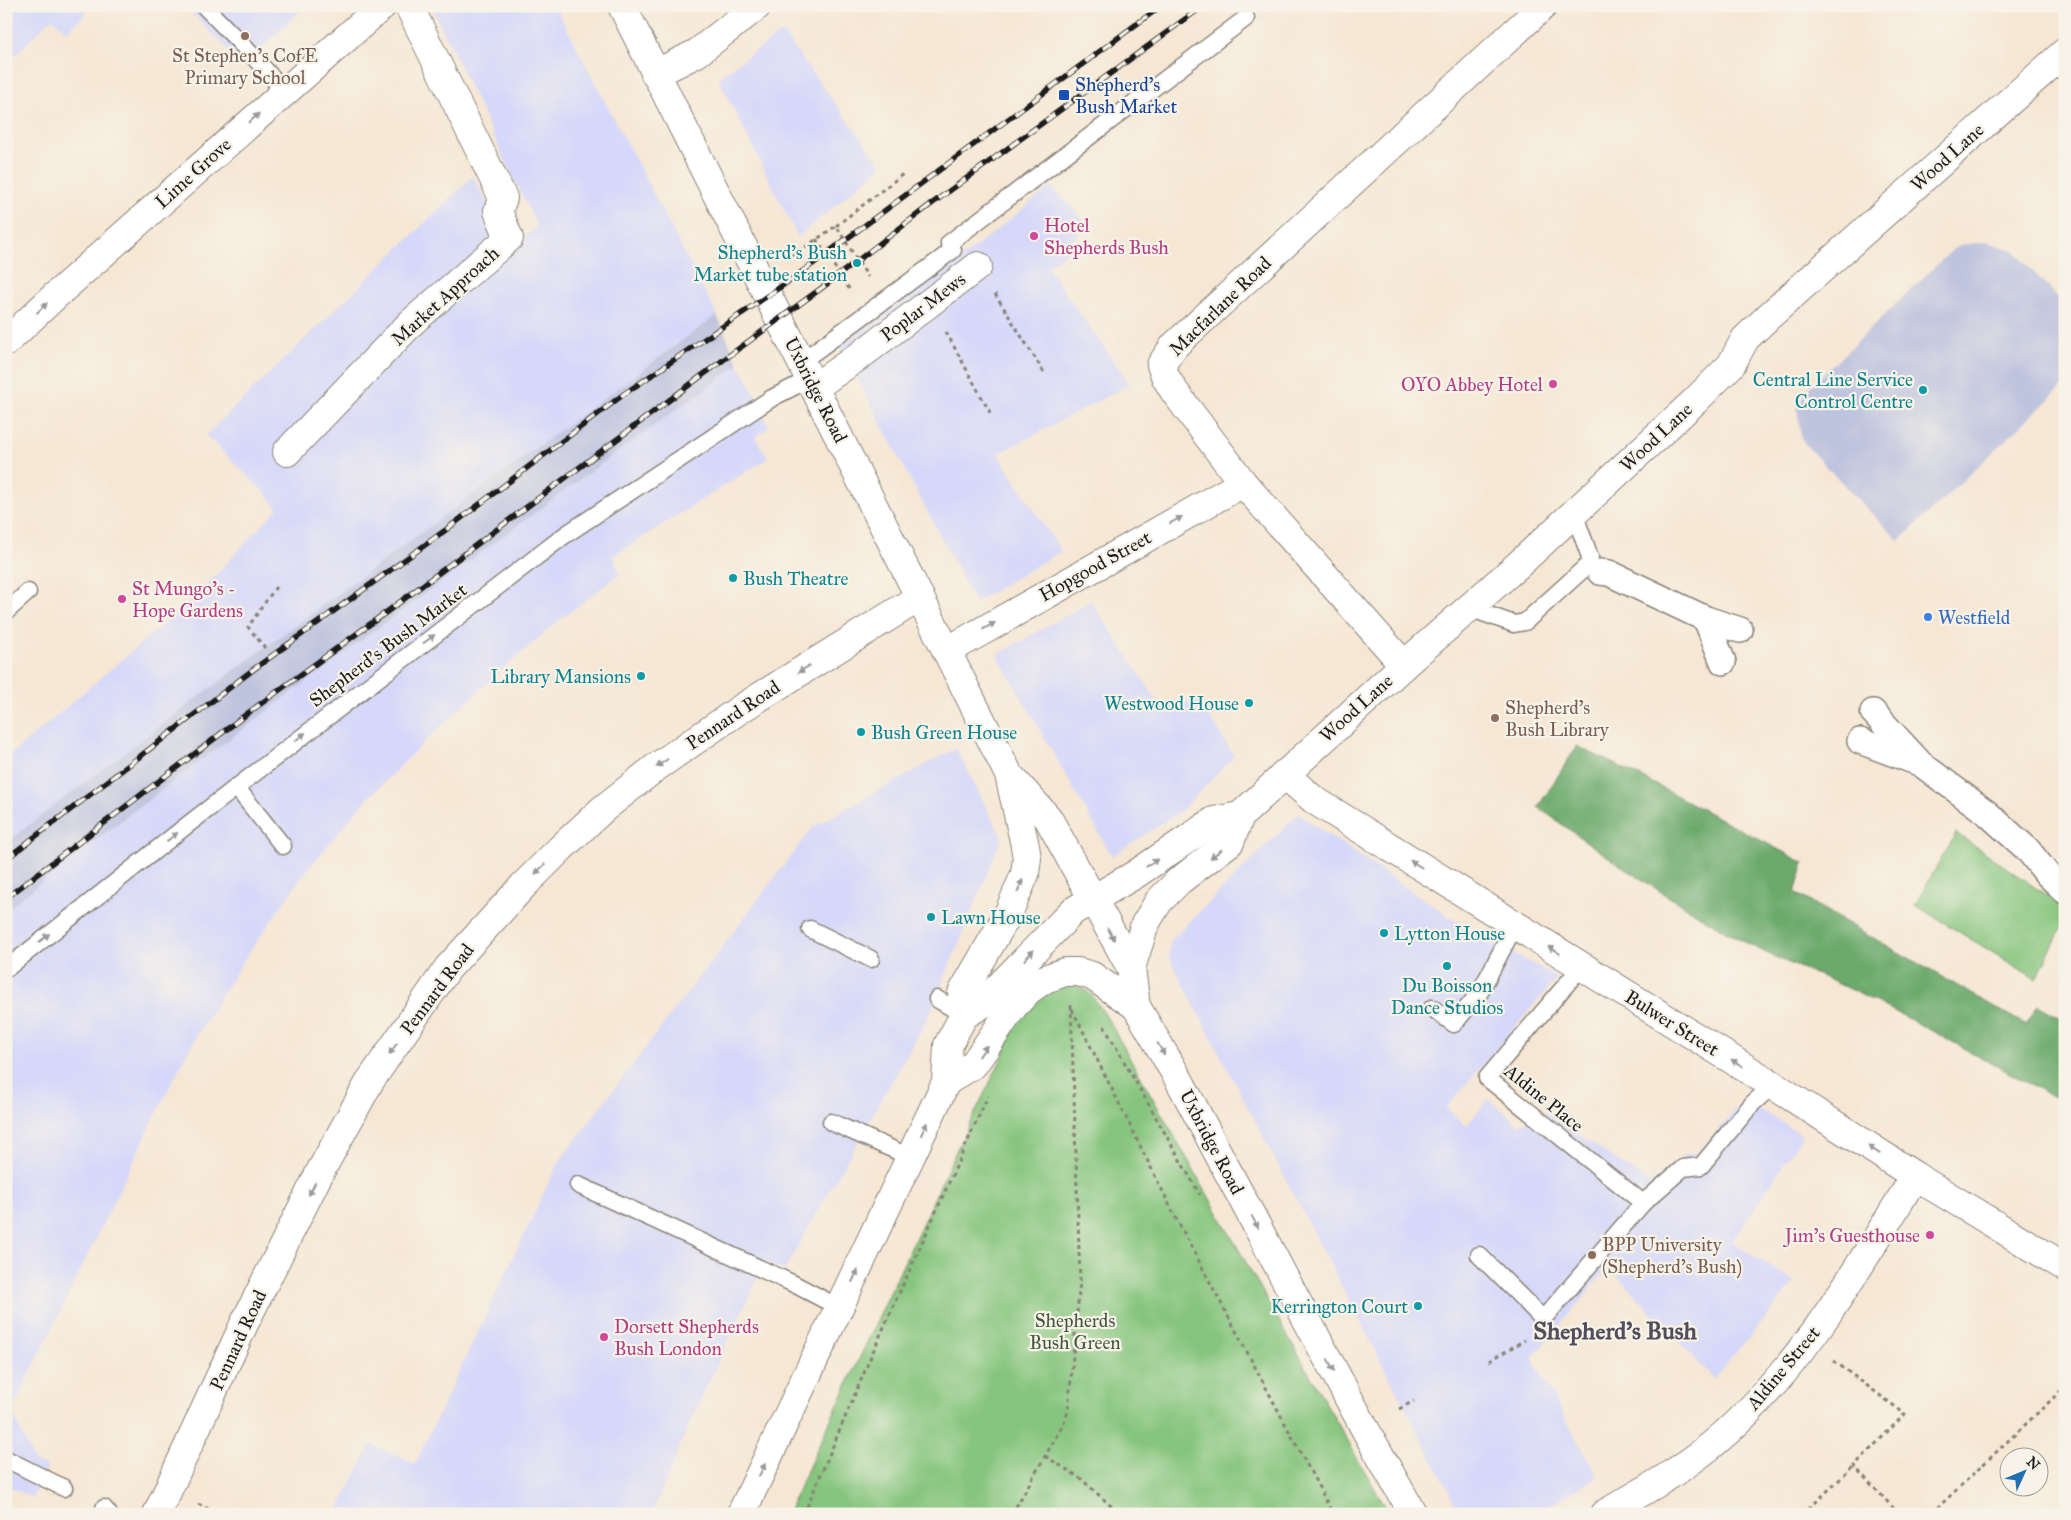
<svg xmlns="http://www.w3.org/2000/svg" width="2071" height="1520" viewBox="0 0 2071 1520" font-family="'IM FELL Great Primer',serif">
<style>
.built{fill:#d6d8f9}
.industrial{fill:#bec3de}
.green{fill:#85c57d;stroke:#50704c}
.forest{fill:#6caa6c;stroke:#446344}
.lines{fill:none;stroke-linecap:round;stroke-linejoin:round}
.service-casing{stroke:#898278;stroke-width:19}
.pedestrian-casing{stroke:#898278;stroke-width:28}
.minor-casing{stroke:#898278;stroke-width:30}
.primary-casing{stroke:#898278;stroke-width:30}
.path{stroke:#898278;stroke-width:3;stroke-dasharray:4 4;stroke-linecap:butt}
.service{stroke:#fff;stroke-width:16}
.pedestrian{stroke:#fff;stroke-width:25}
.minor{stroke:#fff;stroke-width:28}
.primary{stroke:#fff;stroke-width:28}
.rail-casing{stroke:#1c1c1c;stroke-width:5.5}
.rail{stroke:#f7f3e8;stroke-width:4;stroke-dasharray:11;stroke-linecap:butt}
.oneway{fill:#999}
.education-dot{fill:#8d6e63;stroke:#f7f3e8;stroke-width:2}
.transit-dot{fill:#1a4fb4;stroke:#f7f3e8;stroke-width:2}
.hotel-dot{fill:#d1479c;stroke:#f7f3e8;stroke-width:2}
.culture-dot{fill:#0f9aa8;stroke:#f7f3e8;stroke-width:2}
.shop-dot{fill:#3f7fe0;stroke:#f7f3e8;stroke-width:2}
.labels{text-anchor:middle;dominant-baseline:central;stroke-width:4.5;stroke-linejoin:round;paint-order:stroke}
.education-label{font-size:19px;fill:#785e54;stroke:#f7f3e8;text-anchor:start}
.transit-label{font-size:19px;fill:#164399;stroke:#f7f3e8;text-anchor:start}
.street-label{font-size:19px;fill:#1c1c1c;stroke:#f7f3e8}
.hotel-label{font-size:19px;fill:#b23c85;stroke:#f7f3e8;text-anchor:start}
.culture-label{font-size:19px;fill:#0d838f;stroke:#f7f3e8;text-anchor:end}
.shop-label{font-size:19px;fill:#366cbe;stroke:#f7f3e8;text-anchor:start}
.park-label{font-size:19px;fill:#41573e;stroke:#f7f3e8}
.district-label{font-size:24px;font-weight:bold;fill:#524c5b;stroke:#f7f3e8}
</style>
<rect width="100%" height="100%" fill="#f7f3e8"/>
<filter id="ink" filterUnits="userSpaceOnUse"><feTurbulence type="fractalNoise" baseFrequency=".02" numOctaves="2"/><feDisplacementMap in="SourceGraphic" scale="10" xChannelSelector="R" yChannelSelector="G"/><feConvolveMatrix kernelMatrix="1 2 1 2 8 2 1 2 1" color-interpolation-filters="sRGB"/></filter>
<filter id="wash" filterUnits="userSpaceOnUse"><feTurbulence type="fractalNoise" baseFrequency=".0096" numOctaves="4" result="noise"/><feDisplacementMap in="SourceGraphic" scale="20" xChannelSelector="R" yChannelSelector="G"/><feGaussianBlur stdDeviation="1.12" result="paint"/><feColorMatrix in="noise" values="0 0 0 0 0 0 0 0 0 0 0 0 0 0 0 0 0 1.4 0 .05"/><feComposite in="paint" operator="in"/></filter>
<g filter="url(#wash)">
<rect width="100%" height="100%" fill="#f6e7d4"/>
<g class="built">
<polygon points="6,6 93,6 67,32 52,18 6,64"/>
<polygon points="185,6 305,6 244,66"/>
<polygon points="441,6 555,6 717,315 205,692 6,844 6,759 196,596 278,508 267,495 206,435 473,176 510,247 537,227 434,12"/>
<polygon points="782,32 882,166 798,237 718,78"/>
<polygon points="1051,186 1089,225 1067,245 1070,250 1047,267 1130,384 998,454 1061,551 975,602 840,346 977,246"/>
<polygon points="739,365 749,381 769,427 755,437 768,458 613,556 620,574 558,621 498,673 419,747 359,808 303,875 245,958 198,1033 169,1088 12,1411 34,1461 48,1467 32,1498 6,1485 6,910 139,807 351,648 631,442"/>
<polygon points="1091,601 1166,714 1197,697 1234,756 1181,811 1112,856 997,655"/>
<polygon points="956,748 1002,838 927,1020 784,1271 765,1262 688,1427 652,1514 336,1514 371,1444 415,1464 558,1163 813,827"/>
<polygon points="1298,814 1472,932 1558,977 1446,1108 1466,1126 1489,1099 1519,1125 1546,1112 1651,1184 1686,1154 1698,1153 1744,1100 1803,1135 1732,1242 1795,1282 1714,1379 1609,1267 1532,1358 1598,1477 1534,1514 1461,1514 1169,957 1170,941"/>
</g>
<g class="industrial">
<polygon points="1986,242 2013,250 2065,305 2065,384 1899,541 1806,446 1801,437 1797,408 1807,390 1949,253 1959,245"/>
<polygon points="717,315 739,365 631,442 351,648 139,807 6,910 6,844 25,828 221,680"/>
</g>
<g class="green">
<polygon points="1956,833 2065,908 2065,921 2036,979 1915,905"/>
<path d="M1060 983C1089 987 1090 992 1106 1016L1389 1514H787L957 1149 998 1066 1019 1017 1037 995Z"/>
</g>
<path class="forest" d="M1577 746 1641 777 1804 863 1795 893 2026 1025 2038 1005 2065 1020V1103C1992 1064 1921 1023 1847 988 1814 972 1779 961 1747 943 1674 903 1605 856 1538 807Z"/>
</g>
<g filter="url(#ink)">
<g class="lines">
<defs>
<g id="service">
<polyline points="204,6 253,56 284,91"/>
<polyline points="802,361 953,250 949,243 1246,18"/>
<polyline points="1469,608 1514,624 1525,622 1589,564 1590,557 1574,513"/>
<polyline points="6,612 28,592"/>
<polyline points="236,787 283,846"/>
<polyline points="810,929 871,959"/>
<polyline points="1582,966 1487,1078 1643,1203 1683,1168 1701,1166 1752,1104 1773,1085"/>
<polyline points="6,969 186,826 565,535 772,398 811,378"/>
<polyline points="937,999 964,1015"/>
<polyline points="1432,1008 1454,1024 1480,992 1515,925"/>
<polyline points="831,1122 910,1157"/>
<polyline points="578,1185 794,1284 840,1308"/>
<polyline points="1479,1255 1543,1319 1643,1203"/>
<polyline points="6,1459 64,1488"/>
<polyline points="104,1508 109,1514"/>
</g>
<g id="pedestrian">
<polyline points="1600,572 1609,573 1706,619 1740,630"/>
<polyline points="1706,619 1723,662"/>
<polyline points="1873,712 1921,764 1987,813 2028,850 2047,874 2065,891"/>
<polyline points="1860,741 1916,762"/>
</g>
<g id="minor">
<polyline points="655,74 697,53 757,6"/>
<polyline points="6,342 55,296 382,6"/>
<polyline points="815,387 862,354 978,266"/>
<polyline points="287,452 412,322 509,238 498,211 503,198 409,6"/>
<polyline points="947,651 1243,483"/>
<polyline points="1404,665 1243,483 1174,391 1166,378 1161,365 1174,346 1543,6"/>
<polyline points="1284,774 1314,800 1773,1085 1915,1176 2065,1267"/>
<polyline points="157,1514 245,1322 320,1172 370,1081 448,968 524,885 561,848 603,809 655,768 742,708 920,597"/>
<path d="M1604 1514C1642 1492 1679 1472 1713 1444 1799 1372 1857 1270 1915 1176"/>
</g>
<g id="primary">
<polyline points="622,6 1009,775 1024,841 1027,858 1025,874 1008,914 962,993 964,1015"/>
<polyline points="1012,778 1048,818 1131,968 1136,1006 1178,1078 1365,1429 1413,1514"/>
<polyline points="1131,968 1145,924 1159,901 1179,881 1230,842 1240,816 1404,665 1518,565 1695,401 1731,365 1745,339 1768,317 2065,52"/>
<polyline points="946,1082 974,1064 1013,1007 1029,990 1045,979 1065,972 1078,972 1092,976 1136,1006"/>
<polyline points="741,1514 946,1082 948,1045 964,1015 981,1005 1073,911 1136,874 1214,821 1240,816"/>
</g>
</defs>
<use href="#service" class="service-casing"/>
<use href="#pedestrian" class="pedestrian-casing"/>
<use href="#minor" class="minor-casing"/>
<use href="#primary" class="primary-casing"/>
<g class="path">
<polyline points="836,226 903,174"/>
<polyline points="816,239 850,290"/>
<polyline points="792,256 836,226 868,277"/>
<polyline points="995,294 1045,374"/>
<polyline points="946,332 992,416"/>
<polyline points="265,648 248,627 278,584"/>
<polyline points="1072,1009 1176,1218 1333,1514"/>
<polyline points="1104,1026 1200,1195"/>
<polyline points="1489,1361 1525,1340"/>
<polyline points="1834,1361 1905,1414 1854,1466 1899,1514"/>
<polyline points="1399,1409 1414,1401"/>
<polyline points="1045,1456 1079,1477 1120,1514"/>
<polyline points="198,1504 219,1514"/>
<polyline points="804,1514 875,1347 988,1096"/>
<polyline points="1012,1514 1064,1423 1068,1411 1080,1281 1071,1005"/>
<polyline points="1803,1514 1854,1466"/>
<polyline points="1931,1514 2065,1387"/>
</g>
<use href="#service" class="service"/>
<use href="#pedestrian" class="pedestrian"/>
<use href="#minor" class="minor"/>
<use href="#primary" class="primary"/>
<defs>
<g id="rail">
<polyline points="6,859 254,669 447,529 624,394 795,277 1161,6"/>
<polyline points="6,898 248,713 388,611 700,377 823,287 930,205 1203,6"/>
</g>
</defs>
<use href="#rail" class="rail-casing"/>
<use href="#rail" class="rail"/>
</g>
<defs><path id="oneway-solid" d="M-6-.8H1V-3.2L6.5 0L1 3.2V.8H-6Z" transform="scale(1.25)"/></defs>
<g class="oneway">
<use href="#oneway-solid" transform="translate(254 118) rotate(-42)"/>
<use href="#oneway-solid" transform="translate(42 308) rotate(-44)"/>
<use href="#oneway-solid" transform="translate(1176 520) rotate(-29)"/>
<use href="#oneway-solid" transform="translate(989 626) rotate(-29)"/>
<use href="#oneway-solid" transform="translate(429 639) rotate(-37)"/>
<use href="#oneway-solid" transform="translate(804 669) rotate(149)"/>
<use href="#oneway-solid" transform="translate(300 737) rotate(-38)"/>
<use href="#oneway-solid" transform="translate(662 763) rotate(145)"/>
<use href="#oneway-solid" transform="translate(172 837) rotate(-38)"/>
<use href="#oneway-solid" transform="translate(1216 854) rotate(142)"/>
<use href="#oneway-solid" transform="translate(1152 863) rotate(-34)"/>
<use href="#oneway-solid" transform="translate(1416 864) rotate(-148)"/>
<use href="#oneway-solid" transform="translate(540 869) rotate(136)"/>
<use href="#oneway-solid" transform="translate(1020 886) rotate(-69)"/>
<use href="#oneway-solid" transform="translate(1111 934) rotate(61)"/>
<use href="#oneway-solid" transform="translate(44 938) rotate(-39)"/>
<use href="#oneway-solid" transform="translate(1554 950) rotate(-148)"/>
<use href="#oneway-solid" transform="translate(1029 955) rotate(-47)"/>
<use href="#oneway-solid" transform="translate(393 1049) rotate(125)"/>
<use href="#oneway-solid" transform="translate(1161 1049) rotate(60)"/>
<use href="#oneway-solid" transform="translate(983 1051) rotate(-55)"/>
<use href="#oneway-solid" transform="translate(1737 1063) rotate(-148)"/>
<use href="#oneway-solid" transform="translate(924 1129) rotate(-64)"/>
<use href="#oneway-solid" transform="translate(1874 1150) rotate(-147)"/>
<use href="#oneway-solid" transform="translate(312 1189) rotate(117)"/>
<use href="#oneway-solid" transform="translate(1255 1222) rotate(62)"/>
<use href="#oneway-solid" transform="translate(855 1276) rotate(-65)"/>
<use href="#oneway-solid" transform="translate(1331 1365) rotate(62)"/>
<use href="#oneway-solid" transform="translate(762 1470) rotate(-64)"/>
</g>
</g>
<g class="education-dot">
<circle cx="245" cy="36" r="5"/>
<circle cx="1495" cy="718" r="5"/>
<circle cx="1592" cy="1255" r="5"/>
</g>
<rect class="transit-dot" x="1058" y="89" width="12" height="12" rx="2.5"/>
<g class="hotel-dot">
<circle cx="1034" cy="236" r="5"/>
<circle cx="1553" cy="384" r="5"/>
<circle cx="122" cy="599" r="5"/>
<circle cx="1930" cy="1235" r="5"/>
<circle cx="604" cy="1337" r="5"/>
</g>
<g class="culture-dot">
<circle cx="857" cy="263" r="5"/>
<circle cx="1923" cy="390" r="5"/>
<circle cx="733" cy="578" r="5"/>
<circle cx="641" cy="676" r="5"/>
<circle cx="1249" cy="703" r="5"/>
<circle cx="861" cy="732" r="5"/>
<circle cx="931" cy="917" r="5"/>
<circle cx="1384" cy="933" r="5"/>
<circle cx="1447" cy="966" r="5"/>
<circle cx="1418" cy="1306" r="5"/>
</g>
<circle class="shop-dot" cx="1928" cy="617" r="5"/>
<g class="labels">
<g class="education-label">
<text x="245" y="55" text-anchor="middle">St Stephen's CofE<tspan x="245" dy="22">Primary School</tspan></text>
<text x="1505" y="707">Shepherd's<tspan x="1505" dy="22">Bush Library</tspan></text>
<text x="1602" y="1244">BPP University<tspan x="1602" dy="22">(Shepherd's Bush)</tspan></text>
</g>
<g class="transit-label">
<text x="1075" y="84">Shepherd's<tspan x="1075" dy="22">Bush Market</tspan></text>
</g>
<g class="street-label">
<text transform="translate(1947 157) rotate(-42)">Wood Lane</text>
<text transform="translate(193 173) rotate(-42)">Lime Grove</text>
<text transform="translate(445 296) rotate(-42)">Market Approach</text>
<text transform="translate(1220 306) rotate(-44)">Macfarlane Road</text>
<text transform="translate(923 307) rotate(-37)">Poplar Mews</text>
<text transform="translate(816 390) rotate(63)">Uxbridge Road</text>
<text transform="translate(1656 437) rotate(-43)">Wood Lane</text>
<text transform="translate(1095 566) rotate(-29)">Hopgood Street</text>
<text transform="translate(388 645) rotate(-37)">Shepherd's Bush Market</text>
<text transform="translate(1356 708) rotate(-42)">Wood Lane</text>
<text transform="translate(733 715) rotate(-34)">Pennard Road</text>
<text transform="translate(437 989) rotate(-53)">Pennard Road</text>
<text transform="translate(1672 1023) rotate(32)">Bulwer Street</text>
<text transform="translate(1544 1098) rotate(39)">Aldine Place</text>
<text transform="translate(1212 1142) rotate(62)">Uxbridge Road</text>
<text transform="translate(238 1340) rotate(-65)">Pennard Road</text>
<text transform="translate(1783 1368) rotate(-50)">Aldine Street</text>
</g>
<g class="hotel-label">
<text x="1044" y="225">Hotel<tspan x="1044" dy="22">Shepherds Bush</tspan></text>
<text x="1543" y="384" text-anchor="end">OYO Abbey Hotel</text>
<text x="132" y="588">St Mungo's -<tspan x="132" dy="22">Hope Gardens</tspan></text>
<text x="1920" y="1235" text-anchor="end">Jim's Guesthouse</text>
<text x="614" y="1326">Dorsett Shepherds<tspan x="614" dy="22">Bush London</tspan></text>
</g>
<g class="culture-label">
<text x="847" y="252">Shepherd's Bush<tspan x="847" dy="22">Market tube station</tspan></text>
<text x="1913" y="379">Central Line Service<tspan x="1913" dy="22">Control Centre</tspan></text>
<text x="743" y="578" text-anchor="start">Bush Theatre</text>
<text x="631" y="676">Library Mansions</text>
<text x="1239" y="703">Westwood House</text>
<text x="871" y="732" text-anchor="start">Bush Green House</text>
<text x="941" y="917" text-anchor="start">Lawn House</text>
<text x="1394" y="933" text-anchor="start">Lytton House</text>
<text x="1447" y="985" text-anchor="middle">Du Boisson<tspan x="1447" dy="22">Dance Studios</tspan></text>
<text x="1408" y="1306">Kerrington Court</text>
</g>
<g class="shop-label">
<text x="1938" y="617">Westfield</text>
</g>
<g class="park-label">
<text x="1075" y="1320">Shepherds<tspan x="1075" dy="22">Bush Green</tspan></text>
</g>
<g class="district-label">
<text x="1615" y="1331">Shepherd's Bush</text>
</g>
</g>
<rect width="2071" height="1520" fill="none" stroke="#f7f3e8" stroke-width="25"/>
<g transform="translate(2024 1472) rotate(46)"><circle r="24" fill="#f7f3e8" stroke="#9f9d96"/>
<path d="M0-4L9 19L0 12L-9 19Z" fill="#1f6fb2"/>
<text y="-8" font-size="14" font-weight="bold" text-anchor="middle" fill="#1c1c1c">N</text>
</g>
</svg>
